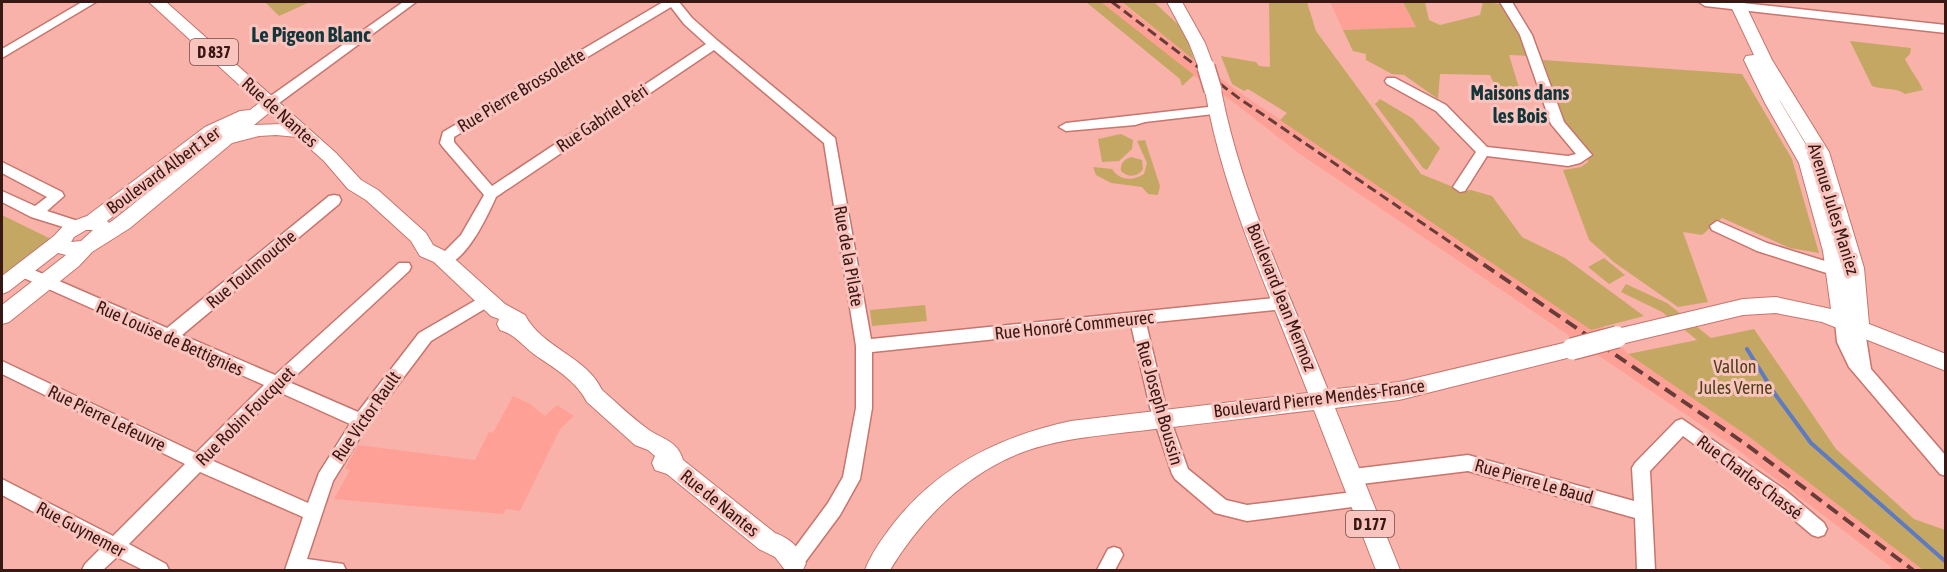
<svg xmlns="http://www.w3.org/2000/svg" width="1947" height="572" viewBox="0 0 1947 572" font-family="'Asap Condensed',sans-serif">
<style>
.built{fill:#ffa096}
.green{fill:#c5a764}
.lines{fill:none;stroke-linecap:round;stroke-linejoin:round}
.stream{stroke:#5d7ac2;stroke-width:4}
.minor-casing{stroke:#c7756d;stroke-width:3}
.major-casing{stroke:#c7756d;stroke-width:2}
.minor{fill:#fff;fill-rule:evenodd}
.major{fill:#fff;fill-rule:evenodd}
.rail-far1{stroke:#663d39;stroke-width:3;stroke-dasharray:10 5;stroke-linecap:butt}
.rail{stroke:#663d39;stroke-width:4;stroke-dasharray:13 7;stroke-linecap:butt}
.major-bridge-far1-casing{stroke:#c7756d;stroke-width:20;stroke-linecap:butt}
.major-bridge-casing{stroke:#c7756d;stroke-width:24;stroke-linecap:butt}
.major-bridge-far1{stroke:#fff;stroke-width:17}
.major-bridge{stroke:#fff;stroke-width:21}
.labels{text-anchor:middle;dominant-baseline:central;stroke-width:6;stroke-linejoin:round;paint-order:stroke}
.shield{fill:#fac4be;stroke:#724c48;stroke-width:1.5}
.shield-label{font-size:16px;font-weight:bold;fill:#381815}
.street-label{font-size:18px;fill:#381815;stroke:#fac4be}
.park-label{font-size:18px;fill:#50401a;stroke:#fac4be}
.neighbourhood-label{font-size:20px;font-weight:bold;fill:#14363a;stroke:#fac4be}
.quarter-label{font-size:21px;font-weight:bold;fill:#14363a;stroke:#fac4be}
</style>
<rect width="100%" height="100%" fill="#f8b2aa"/>
<g class="built">
<polygon points="1100,2 1120,2 1193,59 1245,96 1491,262 1522,237 1628,354 1752,439 1923,570 1895,570 1734,447 1297,152 1232,101 1183,69"/>
<polygon points="1330,2 1403,2 1416,27 1343,30"/>
<polygon points="513,396 530,404 545,416 557,405 574,416 560,429 520,511 506,509 503,514 334,499 350,470 345,469 358,445 475,460 489,432 493,433"/>
</g>
<g class="green">
<polygon points="265,2 310,2 279,16"/>
<polygon points="1086,2 1101,2 1194,75 1182,86 1180,79"/>
<polygon points="1122,2 1154,2 1184,30 1194,60"/>
<polygon points="1269,2 1307,2 1316,31 1421,174 1463,191 1471,190 1492,196 1522,237 1565,258 1644,316 1591,330 1280,120 1287,113 1248,89 1244,91 1232,84 1221,56 1256,62 1259,66 1270,67"/>
<polygon points="1403,2 1425,2 1429,20 1440,25 1480,15 1483,2 1500,4 1507,9 1530,56 1509,55 1520,91 1497,90 1490,75 1440,74 1438,99 1404,75 1392,74 1366,60 1366,54 1353,51 1343,30 1416,27"/>
<path d="M1850 41 1911 48 1910 54 1905 59C1911 71 1917 77 1923 90L1905 94C1895 87 1883 90 1872 86Z"/>
<polygon points="1543,60 1742,74 1792,159 1819,253 1790,248 1722,218 1702,235 1683,232 1708,302 1678,307 1615,263 1589,240 1563,170 1581,167 1588,162 1588,152 1565,124"/>
<polygon points="1380,99 1412,118 1440,148 1427,170 1423,168 1375,104"/>
<polygon points="1121,134 1133,140 1132,149 1119,161 1102,162 1098,139"/>
<path d="M1145 140 1160 186 1158 195 1148 194 1142 187 1111 183 1096 175 1093 167 1112 169C1120 181 1133 181 1144 174L1147 163 1137 141Z"/>
<path d="M1131 157 1142 160 1143 169C1138 177 1128 178 1121 171 1120 164 1124 159 1131 157Z"/>
<polygon points="2,215 53,240 2,281"/>
<polygon points="1604,258 1625,275 1609,284 1588,267"/>
<polygon points="1626,284 1667,303 1711,338 1754,329 1836,449 1914,519 1945,530 1945,570 1923,570 1752,439 1628,354 1697,340 1662,312 1621,292"/>
<polygon points="925,305 927,321 872,326 870,310"/>
</g>
<g class="lines">
<polyline class="stream" points="1747,349 1775,394 1811,443 1946,562"/>
<defs>
<g id="minor">
<polygon points="82,2 96,2 2,58 2,49"/>
<polygon points="403,2 416,2 275,106 265,106 264,103 265,100"/>
<path d="M663 2H679L692 18 718 41 835 138 871 339 1284 297 1289 299 1292 303 1289 307 1284 309 1146 323 1166 407 1188 469 1226 500 1247 505 1361 491 1367 493 1370 499 1367 505 1247 521 1215 513 1175 479 1172 474 1150 407 1131 325 872 352V408L860 479 840 515 800 569H788L785 563 788 557 828 503 843 477 856 408V346L824 143 714 50 496 197C488 215 462 272 438 264L436 260 461 235 484 195 442 146 440 143 443 132ZM671 7 684 24 706 44 492 186 454 142V137Z"/>
<polygon points="1500,2 1512,2 1532,35 1564,122 1592,155 1580,163 1568,166 1487,156 1465,191 1460,192 1453,187 1476,152 1436,111 1387,84 1385,81 1387,78 1395,78 1446,105 1487,147 1568,156 1576,154 1551,124 1520,35"/>
<polygon points="1699,2 1733,2 1946,25 1946,33 1705,6"/>
<polygon points="1217,106 1222,107 1223,110 1222,113 1145,122 1135,125 1066,131 1059,127 1066,123"/>
<polygon points="2,162 62,192 64,196 47,211 81,222 83,226 81,230 76,231 31,217 2,202 2,191 35,206 47,197 2,173"/>
<path d="M334 195 339 196 341 200 339 204 182 335 275 375 399 263H409L411 267 409 271 289 382 358 412 419 333 483 296H493L496 300 493 304 431 341 367 426 333 481 307 559 343 564 346 570H285L303 517 200 472 129 544 166 564 169 570H143L117 557 103 570H82L85 564 101 548 2 495V479L113 536 185 464 2 374V361L196 453 264 385 17 275 15 271 17 267H27L167 328 329 196ZM279 392 350 424 319 473 308 503 211 460Z"/>
<polygon points="1717,221 1767,243 1841,266 1843,270 1841,274 1836,276 1757,251 1712,230 1710,226"/>
<polygon points="1843,315 1848,317 1851,329 1854,325 1859,323 1864,325 1871,369 1946,456 1946,476 1940,474 1849,367 1837,342 1835,321 1838,317"/>
<polygon points="1682,419 1785,490 1824,523 1827,529 1824,535 1818,537 1812,535 1773,502 1683,436 1650,471 1655,570 1637,570 1635,518 1468,471 1353,485 1347,482 1344,477 1347,472 1353,469 1468,455 1634,501 1632,468 1635,463 1676,421"/>
<polygon points="1114,547 1120,549 1123,555 1115,570 1097,570 1108,549"/>
</g>
<g id="major">
<path d="M149 2H166L336 153 361 180 378 190 426 233 433 245 447 252 505 304 525 315C542 348 586 356 602 390 617 403 632 418 649 430 662 439 678 441 683 460L775 533C791 539 799 547 806 563L803 570H785L775 557 759 549 667 474 655 470 652 463 655 456 648 450 635 445 587 402C577 382 556 369 538 357 524 348 517 335 500 330L497 324 499 319 491 316 434 262 420 256 411 241 366 200 348 189 324 161 297 137 276 135 259 136 232 143 130 228 92 252 79 266 9 322 2 324V305L66 255 58 253 9 291 2 294V276L54 236 65 224 87 216 205 127 240 111 250 110 259 103ZM270 112 282 124 254 125ZM222 133 116 218 109 223 107 221ZM86 230H93L81 241 71 242 74 237Z"/>
<polygon points="1167,2 1182,2 1205,43 1214,67 1212,71 1200,71 1189,43"/>
<path d="M1729 2H1744L1772 60 1829 152 1864 268 1869 324 1946 354V371L1822 322 1776 313 1743 315 1617 345 1610 343 1607 337 1610 331 1617 329 1743 299 1776 297 1831 309 1823 251 1799 163 1765 103 1744 60 1746 56 1754 55ZM1779 99 1811 152 1812 155 1781 103Z"/>
<path d="M1213 85 1219 86 1221 90C1241 194 1289 292 1328 390L1399 382 1572 341 1579 343 1582 349 1579 355 1399 400 1335 408 1400 570H1376L1314 410C1261 416 1208 423 1155 429 1117 434 1079 436 1042 446 976 463 924 514 890 570H865C871 554 883 537 894 523 939 466 1001 436 1071 421L1308 393C1270 294 1223 195 1205 90L1207 86Z"/>
</g>
</defs>
<use href="#minor" class="minor-casing"/>
<use href="#major" class="major-casing"/>
<use href="#minor" class="minor"/>
<use href="#major" class="major"/>
<polyline class="rail-far1" points="1112,2 1240,99 1469,255"/>
<polyline class="rail" points="1467,253 1747,445 1913,570"/>
<defs>
<polyline id="major-bridge-far1" points="1206,67 1213,90"/>
<polyline id="major-bridge" points="1572,349 1617,337"/>
</defs>
<use href="#major-bridge-far1" class="major-bridge-far1-casing"/>
<use href="#major-bridge" class="major-bridge-casing"/>
<use href="#major-bridge-far1" class="major-bridge-far1"/>
<use href="#major-bridge" class="major-bridge"/>
</g>
<g class="labels">
<g class="shield">
<rect x="190" y="39" width="48" height="26" rx="4.5"/>
<rect x="1346" y="511" width="48" height="26" rx="4.5"/>
</g>
<g class="shield-label">
<text x="214" y="52">D 837</text>
<text x="1370" y="524">D 177</text>
</g>
<g class="street-label">
<text transform="translate(521 90) rotate(-31)">Rue Pierre Brossolette</text>
<text transform="translate(280 112) rotate(42)">Rue de Nantes</text>
<text transform="translate(602 118) rotate(-34)">Rue Gabriel Péri</text>
<text transform="translate(163 170) rotate(-36)">Boulevard Albert 1er</text>
<text transform="translate(1834 209) rotate(73)">Avenue Jules Maniez</text>
<text transform="translate(849 256) rotate(80)">Rue de la Pilate</text>
<text transform="translate(251 269) rotate(-40)">Rue Toulmouche</text>
<text transform="translate(1282 297) rotate(68)">Boulevard Jean Mermoz</text>
<text transform="translate(1074 325) rotate(-6)">Rue Honoré Commeurec</text>
<text transform="translate(170 338) rotate(24)">Rue Louise de Bettignies</text>
<text transform="translate(1319 398) rotate(-7)">Boulevard Pierre Mendès-France</text>
<text transform="translate(1160 403) rotate(74)">Rue Joseph Boussin</text>
<text transform="translate(245 416) rotate(-45)">Rue Robin Foucquet</text>
<text transform="translate(366 416) rotate(-55)">Rue Victor Rault</text>
<text transform="translate(107 418) rotate(26)">Rue Pierre Lefeuvre</text>
<text transform="translate(1750 477) rotate(37)">Rue Charles Chassé</text>
<text transform="translate(1534 481) rotate(16)">Rue Pierre Le Baud</text>
<text transform="translate(720 503) rotate(39)">Rue de Nantes</text>
<text transform="translate(81 529) rotate(28)">Rue Guynemer</text>
</g>
<g class="park-label">
<text x="1735" y="366">Vallon<tspan x="1735" dy="21">Jules Verne</tspan></text>
</g>
<g class="neighbourhood-label">
<text x="1520" y="92">Maisons dans<tspan x="1520" dy="23">les Bois</tspan></text>
</g>
<g class="quarter-label">
<text x="311" y="34">Le Pigeon Blanc</text>
</g>
</g>
<rect width="1947" height="572" fill="none" stroke="#381815" stroke-width="6"/>
</svg>
